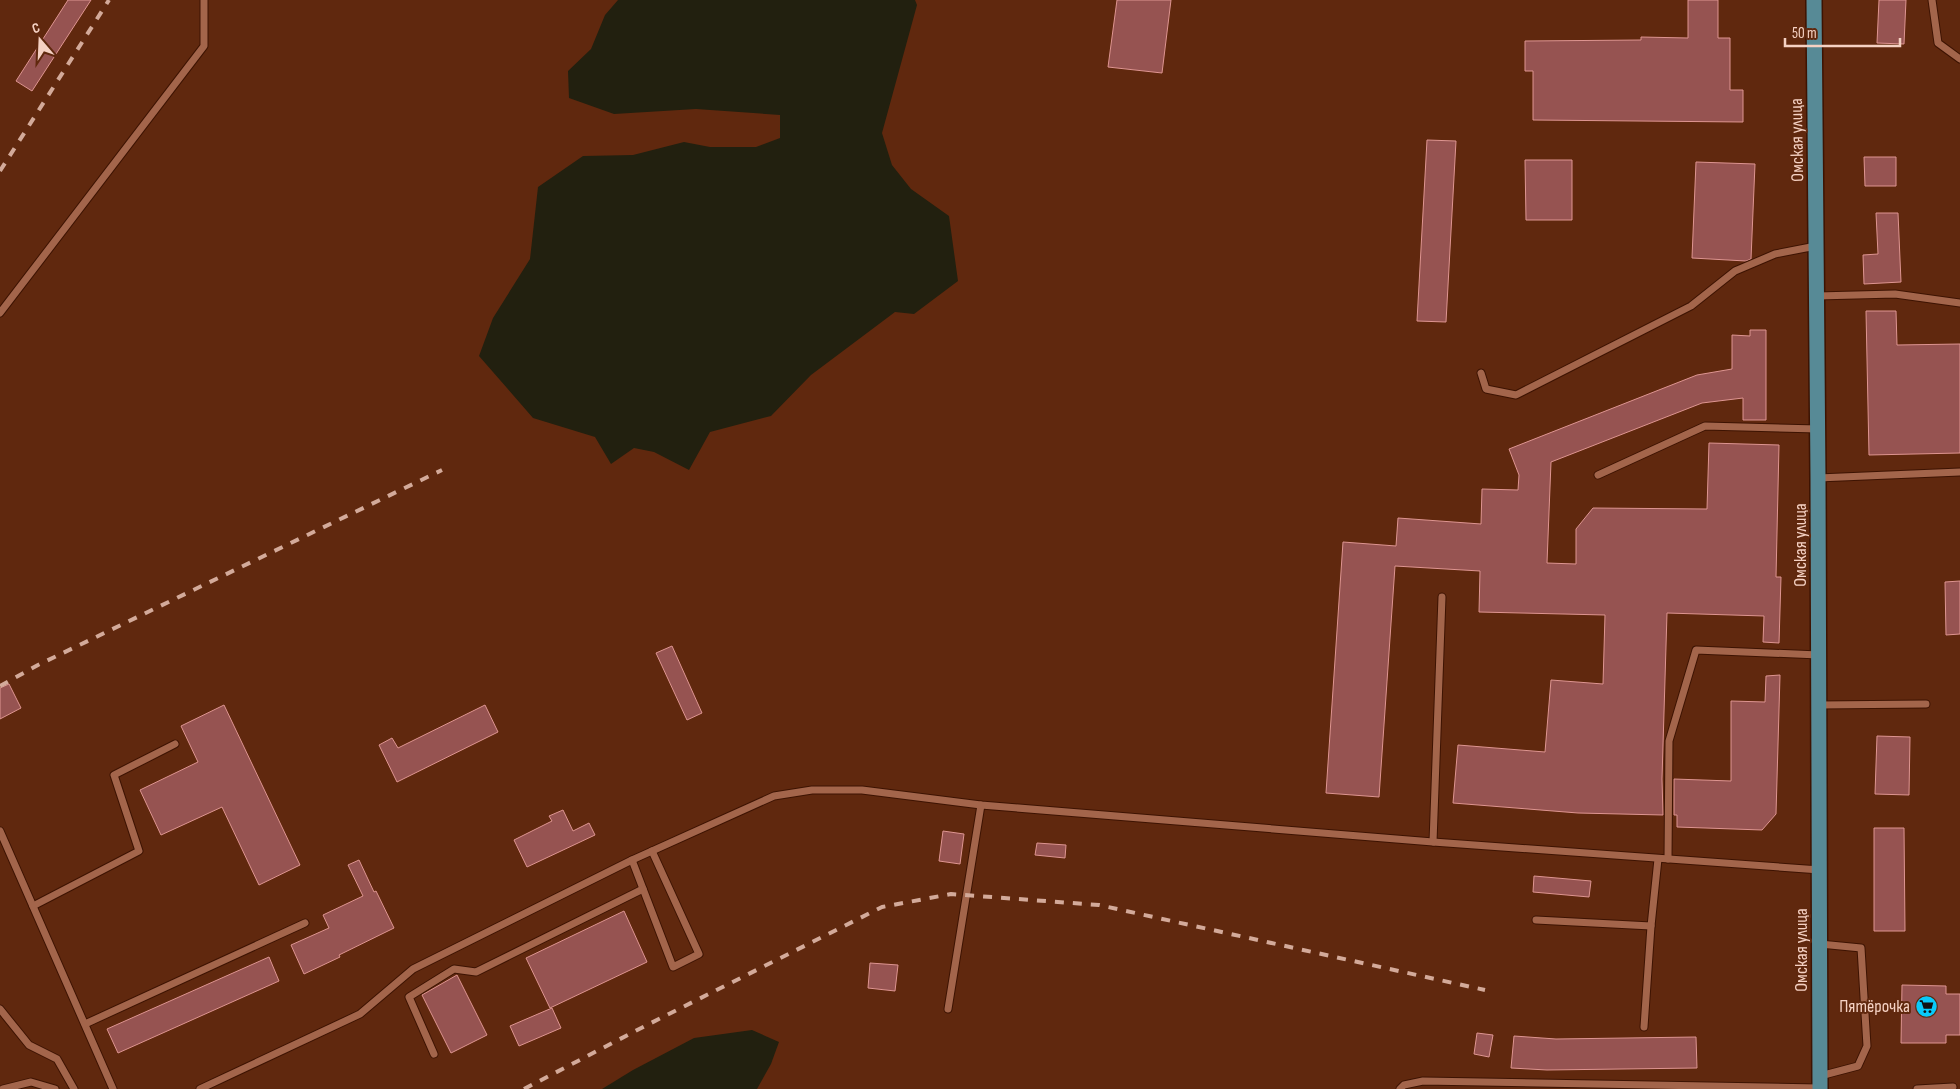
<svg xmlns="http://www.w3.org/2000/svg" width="1960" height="1089" viewBox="0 0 1960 1089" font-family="'Sofia Sans Condensed',sans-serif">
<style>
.water{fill:#22200f}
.building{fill:#965351;stroke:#de9591}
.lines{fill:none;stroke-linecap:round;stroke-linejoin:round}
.lane-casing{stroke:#3d1302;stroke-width:9}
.primary-casing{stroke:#3d1302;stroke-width:18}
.lane{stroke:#a3654b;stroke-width:7}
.primary{stroke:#578a96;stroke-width:15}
.rail{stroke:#d3aa9a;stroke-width:4;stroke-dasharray:9 9;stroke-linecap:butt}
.labels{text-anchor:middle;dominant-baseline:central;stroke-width:4;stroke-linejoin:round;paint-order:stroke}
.street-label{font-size:18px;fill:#f5d1c3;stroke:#60280e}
.poi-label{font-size:18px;fill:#f5d1c3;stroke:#60280e;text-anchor:end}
</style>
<rect width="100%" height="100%" fill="#60280e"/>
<g class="water">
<polygon points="618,0 915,0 917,5 882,133 892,165 911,189 949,216 958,281 914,314 895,312 811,375 771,416 710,432 689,470 654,452 634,448 611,464 595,437 533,418 479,356 493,318 530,259 538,187 583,156 633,155 684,142 710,147 756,147 780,138 780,115 696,109 614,114 569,98 568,71 591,49 605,15"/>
<polygon points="752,1030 779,1042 771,1064 757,1089 602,1089 633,1070 694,1038"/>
</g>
<g class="building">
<polygon points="68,0 91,0 32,91 16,81"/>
<polygon points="1117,0 1171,0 1162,73 1108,67"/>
<polygon points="1688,0 1718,0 1718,38 1730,38 1730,90 1743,90 1743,122 1533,120 1533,71 1525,71 1525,41 1641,40 1641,37 1688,38"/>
<polygon points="1879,0 1906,0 1904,44 1877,43"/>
<polygon points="1427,140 1456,141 1446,322 1417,321"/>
<polygon points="1864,157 1896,157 1896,186 1865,186"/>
<polygon points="1525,160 1572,160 1572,220 1526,220"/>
<polygon points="1696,162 1755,164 1751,259 1746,261 1692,258"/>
<polygon points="1876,213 1898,213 1901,282 1864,284 1863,255 1878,254"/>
<polygon points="1866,311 1896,311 1897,345 1960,344 1960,453 1869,455"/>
<polygon points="1750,330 1766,330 1766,420 1743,420 1743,398 1702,403 1551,462 1547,563 1576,564 1576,529 1593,508 1707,509 1709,443 1779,445 1776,577 1781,577 1779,643 1763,642 1764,616 1667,613 1662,779 1663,815 1578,813 1453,803 1458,745 1545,752 1551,680 1603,684 1605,615 1479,612 1480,571 1395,566 1379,797 1326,793 1343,542 1396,546 1398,518 1481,524 1482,489 1518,490 1519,475 1509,449 1697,375 1732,369 1732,335 1750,336"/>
<polygon points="1960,581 1960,634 1946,635 1945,582"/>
<polygon points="672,646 702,713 687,720 656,653"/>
<polygon points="1780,675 1776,814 1762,830 1677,827 1677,815 1674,815 1674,779 1731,781 1731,701 1765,702 1766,676"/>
<polygon points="9,684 21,708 0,719 0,688"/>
<polygon points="224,705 300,865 259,885 222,807 161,835 140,790 198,762 181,726"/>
<polygon points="485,705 498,732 397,782 379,745 392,738 398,748"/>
<polygon points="1877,736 1910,737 1909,795 1875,794"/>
<polygon points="563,810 573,831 589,823 595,835 527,867 514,840 552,821 549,816"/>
<polygon points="1874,828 1904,828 1905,931 1874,931"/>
<polygon points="943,831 964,834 960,864 939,861"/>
<polygon points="1037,843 1066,845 1065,858 1035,855"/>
<polygon points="359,860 374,892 376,891 394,928 339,955 340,957 304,974 291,945 329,928 323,915 363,896 348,865"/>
<polygon points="1534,876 1591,881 1589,897 1533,892"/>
<polygon points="624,911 647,962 550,1008 526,958"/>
<polygon points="269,957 279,981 118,1053 107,1029"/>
<polygon points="870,963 898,965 895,991 868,988"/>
<polygon points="457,975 487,1035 451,1053 422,995"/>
<polygon points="1902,985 1946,986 1946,994 1960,994 1960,1035 1946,1035 1946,1043 1901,1043"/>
<polygon points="552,1008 561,1028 519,1046 510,1026"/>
<polygon points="1477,1033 1493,1035 1489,1057 1474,1054"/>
<polygon points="1514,1036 1556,1039 1696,1037 1697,1068 1547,1070 1511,1068"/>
</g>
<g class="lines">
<defs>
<g id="lane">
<polyline points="1932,0 1938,43 1960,59"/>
<polyline points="1817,296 1895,294 1960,303"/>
<polyline points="0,313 204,46 204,0"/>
<polyline points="1481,373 1486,389 1516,395 1691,306 1735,271 1775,254 1816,246"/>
<polyline points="1598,475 1705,426 1818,429"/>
<polyline points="1818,478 1960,472"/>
<polyline points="1819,705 1926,704"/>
<polyline points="0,831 113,1089"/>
<polyline points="1433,842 1442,597"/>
<polyline points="1668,859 1669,741 1696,650 1819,655"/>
<polyline points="632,860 673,967 699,954 652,851"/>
<polyline points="33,906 139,851 114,775 175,744"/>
<polyline points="1536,920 1651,926 1658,859"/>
<polyline points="1820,944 1861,948 1867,1046 1858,1066 1820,1076"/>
<polyline points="0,1009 29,1045 57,1059 74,1089"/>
<polyline points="948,1009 981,805"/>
<polyline points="85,1024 305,923"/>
<polyline points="1644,1027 1651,926"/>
<polyline points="434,1054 409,997 454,969 476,972 643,889"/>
<polyline points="3,1089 31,1082 55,1089"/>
<polyline points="200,1089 360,1014 413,969 632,860 774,796 812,790 862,790 981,805 1433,842 1820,870"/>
<polyline points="1400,1089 1404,1085 1423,1081 1820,1088"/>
<polyline points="1917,1089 1953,1087"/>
</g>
<polyline id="primary" points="1814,0 1818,478 1820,1089"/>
</defs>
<use href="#lane" class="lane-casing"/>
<use href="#primary" class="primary-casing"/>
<use href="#lane" class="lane"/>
<use href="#primary" class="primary"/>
<g class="rail">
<polyline points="0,171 109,0"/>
<polyline points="0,686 38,665 442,470"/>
<polyline points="524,1089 645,1026 882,907 951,894 1099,905 1485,990"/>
</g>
</g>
<defs>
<symbol id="supermarket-disc" viewBox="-11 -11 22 22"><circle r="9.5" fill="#09cafa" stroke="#60280e"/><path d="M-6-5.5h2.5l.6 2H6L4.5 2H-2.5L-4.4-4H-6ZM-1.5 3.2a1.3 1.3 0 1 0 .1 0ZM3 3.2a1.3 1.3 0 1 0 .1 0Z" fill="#111"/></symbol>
</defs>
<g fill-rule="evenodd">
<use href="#supermarket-disc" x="1914" y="994" width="25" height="25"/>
</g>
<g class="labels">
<g class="street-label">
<text transform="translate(1797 140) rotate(-91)">Омская улица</text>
<text transform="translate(1800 545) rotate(-90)">Омская улица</text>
<text transform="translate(1801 950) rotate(-90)">Омская улица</text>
</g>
<g class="poi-label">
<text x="1910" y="1006">Пятёрочка</text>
</g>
</g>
<g transform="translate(40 40) rotate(341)" stroke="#60280e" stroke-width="4" paint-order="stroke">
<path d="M0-4L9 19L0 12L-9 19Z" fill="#f5d1c3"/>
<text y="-8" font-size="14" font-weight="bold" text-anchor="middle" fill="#f5d1c3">С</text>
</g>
<path d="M1785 38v8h115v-8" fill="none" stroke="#f5d1c3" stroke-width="2.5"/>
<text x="1792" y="38" font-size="15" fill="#f5d1c3" stroke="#60280e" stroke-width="4" paint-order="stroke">50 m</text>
</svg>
